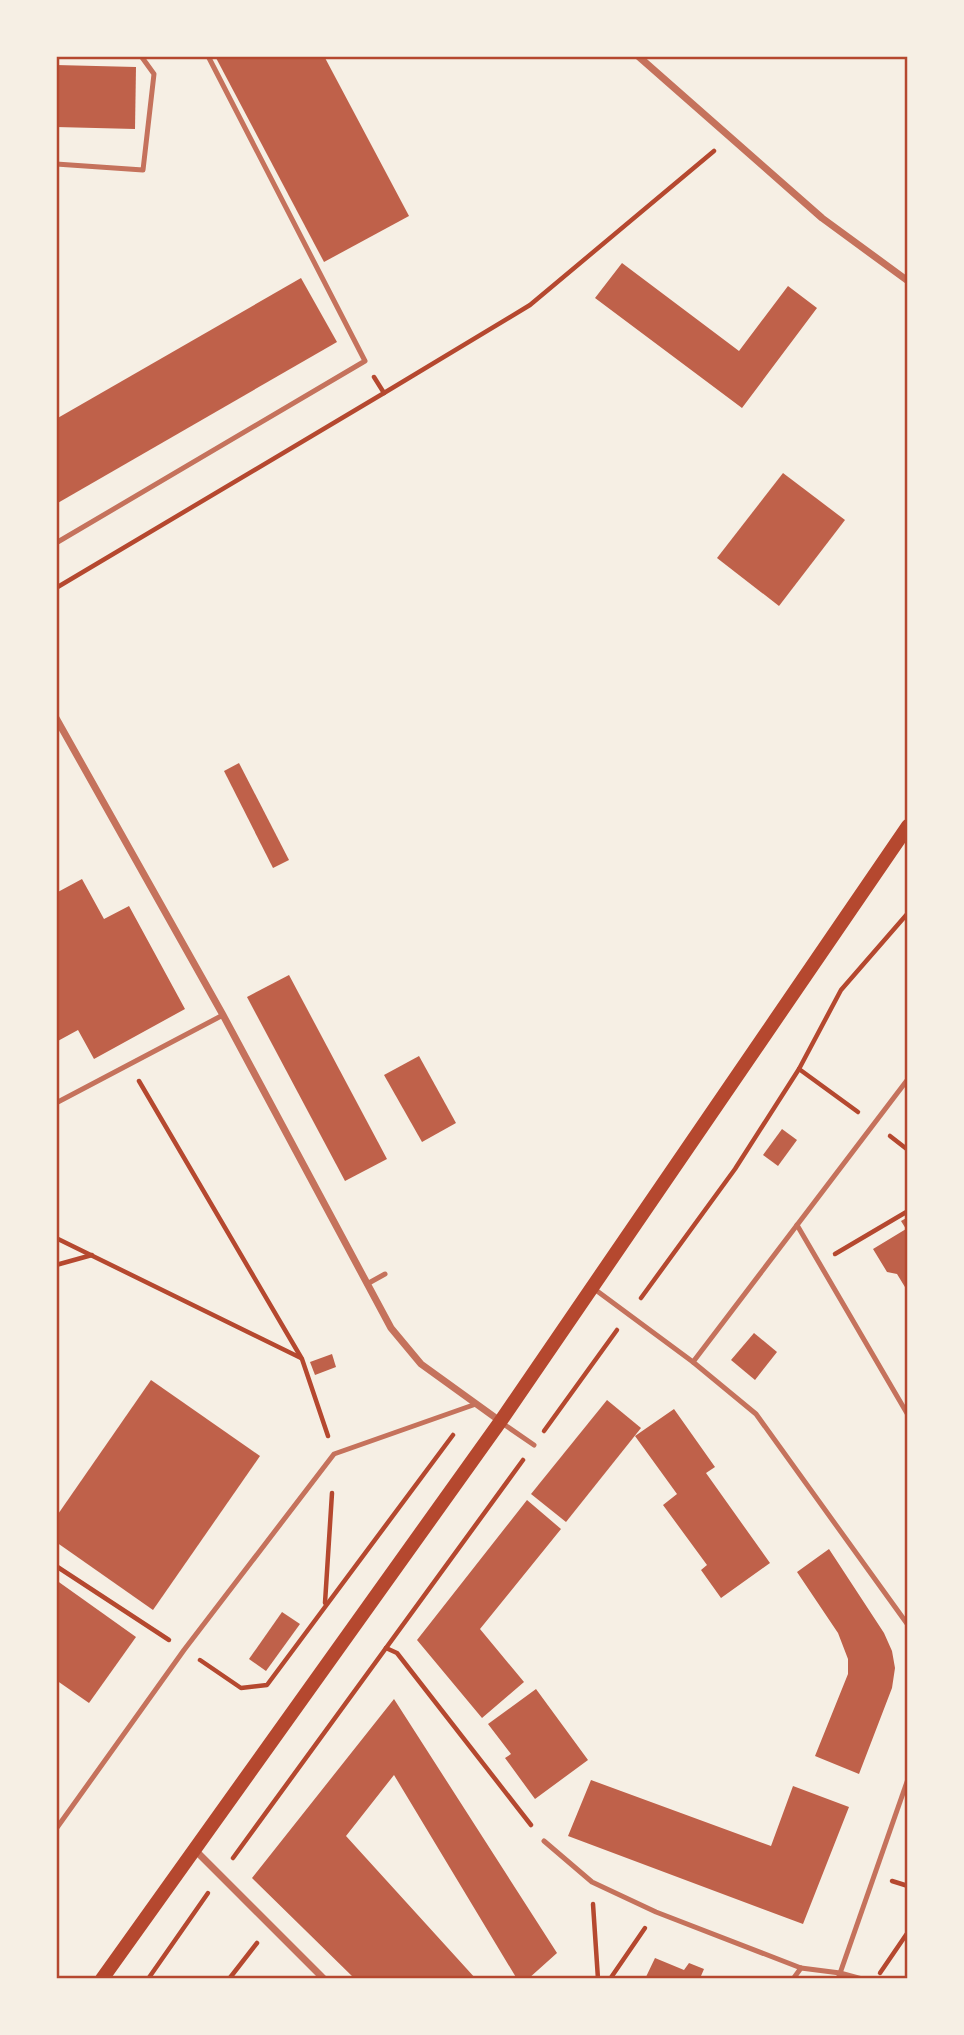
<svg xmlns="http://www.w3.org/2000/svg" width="964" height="2035" viewBox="0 0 964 2035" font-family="'PT Sans',sans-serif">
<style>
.building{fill:#bf614a}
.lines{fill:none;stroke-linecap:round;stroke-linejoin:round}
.path{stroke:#b5482f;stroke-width:4.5}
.service{stroke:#c5725c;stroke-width:5}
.minor{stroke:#c5725c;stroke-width:7}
.secondary{stroke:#b5482f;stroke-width:14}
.neatline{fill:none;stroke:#b5482f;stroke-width:2.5}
</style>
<rect width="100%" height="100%" fill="#f6efe4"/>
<g class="building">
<polygon points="215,56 324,56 409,216 324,262"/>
<polygon points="56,65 136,67 135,129 56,127"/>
<polygon points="622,263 739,351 788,286 817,308 742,408 595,298"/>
<polygon points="301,278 337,342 56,504 56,419"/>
<polygon points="783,473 845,520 779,606 717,558"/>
<polygon points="239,763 289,860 273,868 224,771"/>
<polygon points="82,879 104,919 129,906 185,1009 94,1059 78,1030 56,1042 56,893"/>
<polygon points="289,975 387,1159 345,1181 247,997"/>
<polygon points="419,1056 456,1123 422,1142 384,1075"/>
<polygon points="782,1129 797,1140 778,1166 763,1155"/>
<polygon points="908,1217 908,1292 897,1274 887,1272 873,1249 906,1229 901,1221"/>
<polygon points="754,1333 777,1352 755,1380 731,1360"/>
<polygon points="332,1354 336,1367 315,1375 310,1362"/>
<polygon points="151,1380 260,1456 153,1610 56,1542 56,1517"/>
<polygon points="607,1400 641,1428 566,1522 531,1494"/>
<polygon points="674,1409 715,1467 706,1473 770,1563 721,1598 701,1570 707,1565 663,1505 677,1494 635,1436"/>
<polygon points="527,1500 561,1529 480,1629 524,1682 482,1718 417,1640"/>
<polygon points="829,1549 884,1633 892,1651 895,1668 892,1688 859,1774 815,1756 848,1674 848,1659 838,1633 797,1572"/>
<polygon points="56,1580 136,1637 89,1703 56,1680"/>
<polygon points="282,1612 300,1624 266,1671 249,1659"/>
<polygon points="536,1689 588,1760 535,1799 505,1758 511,1754 488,1724"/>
<polygon points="394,1699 557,1953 528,1979 517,1979 394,1775 346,1836 476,1979 355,1979 252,1878"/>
<polygon points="591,1780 771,1846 793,1786 849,1807 803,1924 568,1836"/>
<polygon points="655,1958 684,1970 689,1963 704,1969 701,1976 707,1979 645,1979"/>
</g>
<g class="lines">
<g class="path">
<polyline points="374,377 384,393 530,305 714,151"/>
<polyline points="56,588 384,393"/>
<polyline points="799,1069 858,1112"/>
<polyline points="139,1081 302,1359 328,1436"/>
<polyline points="890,1136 908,1150"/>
<polyline points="56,1238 301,1358"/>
<polyline points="835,1254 908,1211"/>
<polyline points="56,1265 92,1255"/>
<polyline points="641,1298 735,1169 799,1069 841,990 908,913"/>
<polyline points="544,1431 617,1330"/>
<polyline points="56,1566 169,1640"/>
<polyline points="325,1603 332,1493"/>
<polyline points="386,1648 397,1653 531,1825"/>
<polyline points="200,1660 241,1688 267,1685 453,1435"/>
<polyline points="233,1858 523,1460"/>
<polyline points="892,1881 908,1886"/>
<polyline points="593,1904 598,1979"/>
<polyline points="880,1973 908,1932"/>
<polyline points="148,1979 208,1893"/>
<polyline points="229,1979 257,1943"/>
<polyline points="610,1979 645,1928"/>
</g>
<g class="service">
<polyline points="56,164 143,170 154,74 141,56"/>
<polyline points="56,543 365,361 208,56"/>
<polyline points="56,1103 223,1015"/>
<polyline points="797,1225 908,1415"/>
<polyline points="367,1284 385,1274"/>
<polyline points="593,1288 693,1362 756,1414 908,1625"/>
<polyline points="693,1362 908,1079"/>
<polyline points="502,1423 534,1445"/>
<polyline points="56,1829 184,1650 334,1454 476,1404"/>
<polyline points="544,1841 592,1882 656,1912 801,1968 840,1973 862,1979"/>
<polyline points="793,1979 801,1968"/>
<polyline points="838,1979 908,1779"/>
</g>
<g class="minor">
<polyline points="638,56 822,218 908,281"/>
<polyline points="56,718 223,1015 391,1328 421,1364 500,1421"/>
<polyline points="195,1850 324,1979"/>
</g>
<polyline class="secondary" points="102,1979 500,1422 908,826"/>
</g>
<rect width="964" height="2035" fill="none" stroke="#f6efe4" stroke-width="116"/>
<rect x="58" y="58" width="848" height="1919" class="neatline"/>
</svg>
